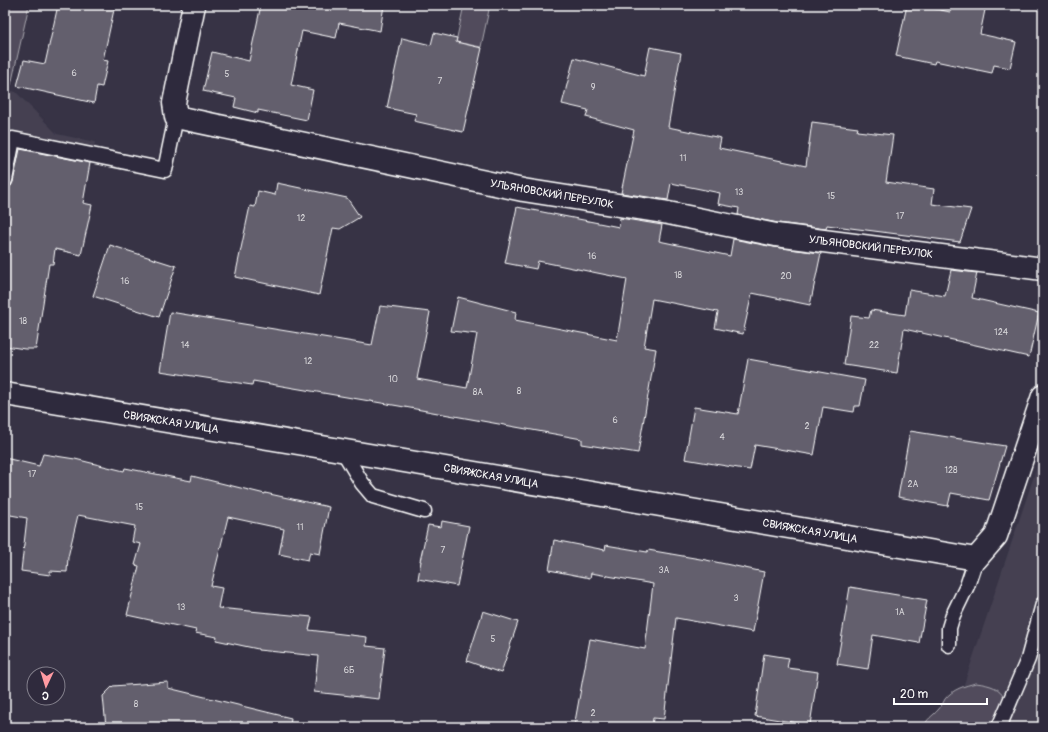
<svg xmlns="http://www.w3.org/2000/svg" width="1048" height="732" viewBox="0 0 1048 732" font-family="Pangolin,sans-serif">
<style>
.built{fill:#444051}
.green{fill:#514c5c;stroke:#a8a6ae}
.building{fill:#635f6d;stroke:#fff}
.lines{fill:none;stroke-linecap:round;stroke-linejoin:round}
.service-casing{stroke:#fff;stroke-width:17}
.minor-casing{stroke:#fff;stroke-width:25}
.service{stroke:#2f2a3d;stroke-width:14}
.minor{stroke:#2f2a3d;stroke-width:22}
.labels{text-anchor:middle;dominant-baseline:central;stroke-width:3;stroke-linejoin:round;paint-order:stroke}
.number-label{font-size:9px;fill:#d8d7da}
.street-label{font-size:11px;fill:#fff;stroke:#2f2a3d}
</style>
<rect width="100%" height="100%" fill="#373345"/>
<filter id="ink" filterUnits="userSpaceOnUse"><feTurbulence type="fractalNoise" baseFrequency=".025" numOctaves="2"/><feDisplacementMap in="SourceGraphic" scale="8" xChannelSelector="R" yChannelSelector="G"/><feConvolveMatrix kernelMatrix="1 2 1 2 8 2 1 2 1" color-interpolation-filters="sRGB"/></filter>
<g filter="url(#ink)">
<g class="built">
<polygon points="5,89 16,92 57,134 95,142 83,203 92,205 86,238 48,230 5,234"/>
<polygon points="1043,449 1043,727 950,727 958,702"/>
</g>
<g class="green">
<polygon points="5,5 29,5 11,85 5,83"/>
<polygon points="464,5 490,5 481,47 456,42"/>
<path d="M976 683C1009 687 1006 699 1006 727H924C926 719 933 716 938 710 941 707 943 703 945 699 953 689 964 686 976 683Z"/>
</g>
<g class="building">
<polygon points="58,5 115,5 103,60 108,61 102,87 97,86 94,103 17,86 24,60 45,64"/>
<polygon points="261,5 384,5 380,31 339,23 336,38 302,31 291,85 313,90 307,120 258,110 258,113 234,107 236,98 203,91 212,52 249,61"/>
<polygon points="907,5 918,5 950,12 952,5 986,5 980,34 1016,42 1010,68 994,65 992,73 935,61 934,64 896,56"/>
<polygon points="434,33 457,38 456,42 482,48 463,132 414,121 416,114 387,108 402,38 431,45"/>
<polygon points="650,47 681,53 668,127 721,138 719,148 806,166 812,122 858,128 857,131 893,135 886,182 934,189 932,204 971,209 960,242 827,225 826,229 778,223 738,215 739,208 718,204 720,193 671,183 668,200 621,193 634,130 586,117 588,110 562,104 574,58 644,76"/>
<polygon points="20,149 90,163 83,203 92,205 81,255 55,249 53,264 49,264 36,349 25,349 5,346 5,188 11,186 13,182"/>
<polygon points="277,183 347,198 360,217 340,229 333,228 319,295 235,277 250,206 255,207 258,191 275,195"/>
<polygon points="517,207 619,227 620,218 662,225 659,241 730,256 733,239 774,247 821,253 810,305 752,293 743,334 715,328 718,312 652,299 644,347 656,349 638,453 582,444 582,439 399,406 253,381 252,385 160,371 170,312 372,345 380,306 430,312 417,379 467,388 477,334 451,331 458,297 516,312 515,320 617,340 627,279 538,261 536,269 505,263"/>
<polygon points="110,245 176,266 159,317 93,296"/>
<polygon points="951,270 977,273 972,298 1039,313 1029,357 904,329 897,373 844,365 851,316 869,318 871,310 905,315 909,290 945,296"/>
<polygon points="748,359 865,380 860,406 855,406 854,412 823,407 814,455 755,445 750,470 685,459 694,407 738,414"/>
<polygon points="910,431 1005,446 989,500 951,493 948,506 898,497"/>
<polygon points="43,454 75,459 124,471 125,468 191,481 192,476 265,494 265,493 329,507 320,554 310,552 308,560 279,554 284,529 228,517 211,586 222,588 218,608 312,617 309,630 367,637 366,646 385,648 379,699 314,692 318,656 258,650 258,649 216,640 217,637 195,633 196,630 127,615 139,566 135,565 141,544 132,542 135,526 78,515 68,557 67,572 50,571 50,575 21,571 27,518 5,514 5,458 39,466"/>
<polygon points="442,521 469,526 457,586 418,579 421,561 420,561 428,525 441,527"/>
<polygon points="554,540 605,550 606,545 647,552 648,550 706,560 764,572 753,632 676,618 664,719 653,718 652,727 574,727 590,639 645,649 653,584 591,573 590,578 549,570"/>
<polygon points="850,587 927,600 919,643 873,635 868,669 837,664"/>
<polygon points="483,611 518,622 501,673 467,661"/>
<polygon points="764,654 789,658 787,668 818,672 810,725 755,716"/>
<polygon points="168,682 168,688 291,718 290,727 106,727 103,696 113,686"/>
</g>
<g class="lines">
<defs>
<g id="service">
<polyline points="5,180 13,139 165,170 176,117"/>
<polyline points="343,451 362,483 373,496 424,511"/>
<polyline points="949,645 949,628 953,615 967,586 976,559"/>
<polyline points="999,727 1028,659 1043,604"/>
</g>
<g id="minor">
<polyline points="194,5 174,103 176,117 523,190 663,212 776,235 1043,269"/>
<polyline points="5,394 334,449 976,559 996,536 1043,396"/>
</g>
</defs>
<use href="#service" class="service-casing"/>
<use href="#minor" class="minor-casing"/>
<use href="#service" class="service"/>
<use href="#minor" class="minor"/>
</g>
</g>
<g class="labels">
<g class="number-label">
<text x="74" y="73">6</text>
<text x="227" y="74">5</text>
<text x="440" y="81">7</text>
<text x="593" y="87">9</text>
<text x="683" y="158">11</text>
<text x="739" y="192">13</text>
<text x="831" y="196">15</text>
<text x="900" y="216">17</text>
<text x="301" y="218">12</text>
<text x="592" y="256">16</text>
<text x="678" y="275">18</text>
<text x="786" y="276">20</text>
<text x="125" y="281">16</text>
<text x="23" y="321">18</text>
<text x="1001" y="332">124</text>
<text x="185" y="345">14</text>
<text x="874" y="345">22</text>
<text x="308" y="361">12</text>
<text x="393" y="379">10</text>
<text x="519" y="391">8</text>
<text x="478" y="392">8А</text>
<text x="615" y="420">6</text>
<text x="807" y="426">2</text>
<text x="722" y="437">4</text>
<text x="951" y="470">128</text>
<text x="32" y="474">17</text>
<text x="913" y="484">2А</text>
<text x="139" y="507">15</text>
<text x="300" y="527">11</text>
<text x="443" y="550">7</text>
<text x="664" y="570">3А</text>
<text x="736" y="598">3</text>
<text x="181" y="607">13</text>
<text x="900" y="612">1А</text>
<text x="493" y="639">5</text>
<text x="349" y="670">6Б</text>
<text x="136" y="704">8</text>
<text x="593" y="713">2</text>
</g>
<g class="street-label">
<text transform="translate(552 194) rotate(10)">УЛЬЯНОВСКИЙ ПЕРЕУЛОК</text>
<text transform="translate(871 247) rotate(7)">УЛЬЯНОВСКИЙ ПЕРЕУЛОК</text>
<text transform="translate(171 422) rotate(9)">СВИЯЖСКАЯ УЛИЦА</text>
<text transform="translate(491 476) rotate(10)">СВИЯЖСКАЯ УЛИЦА</text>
<text transform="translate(810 531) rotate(10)">СВИЯЖСКАЯ УЛИЦА</text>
</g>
</g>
<rect width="1048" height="732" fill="none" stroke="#2f2a3d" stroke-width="20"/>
<rect x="10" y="10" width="1028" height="712" fill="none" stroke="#fff" stroke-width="1.5" filter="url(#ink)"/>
<g transform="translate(46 686) rotate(184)"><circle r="19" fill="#2f2a3d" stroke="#827f8b"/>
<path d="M0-3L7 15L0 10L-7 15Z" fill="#ff9aa2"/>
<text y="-6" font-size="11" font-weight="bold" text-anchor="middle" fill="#ffffff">С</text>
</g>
<path d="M894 698v6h93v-6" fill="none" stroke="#ffffff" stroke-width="2"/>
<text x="900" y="698" font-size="12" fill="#ffffff" stroke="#2f2a3d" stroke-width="3" paint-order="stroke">20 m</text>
</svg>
